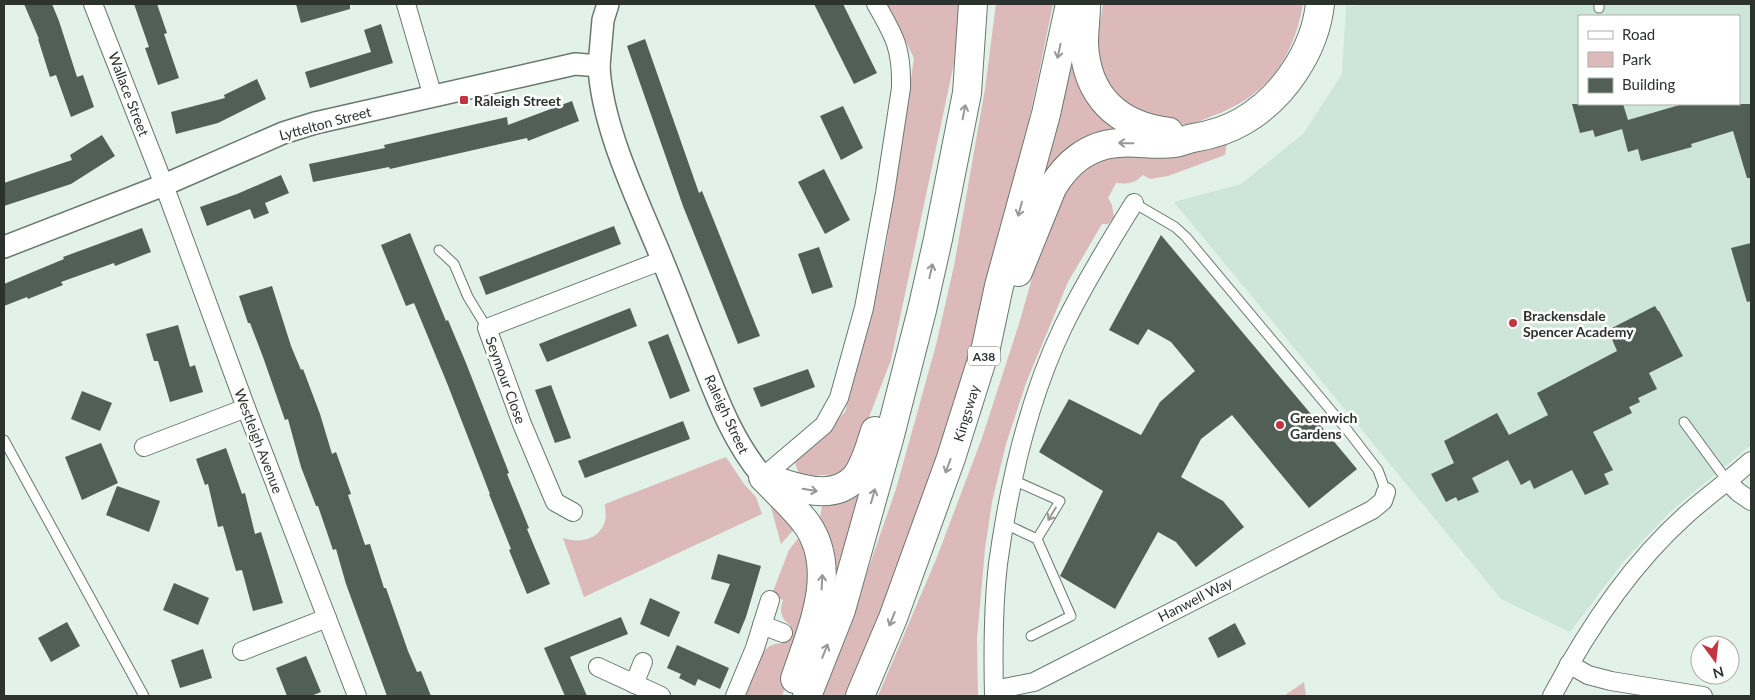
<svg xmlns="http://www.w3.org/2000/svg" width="1755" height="700" viewBox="0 0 1755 700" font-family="Lato,sans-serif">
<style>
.built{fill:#cee6d9;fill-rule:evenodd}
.green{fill:#dbbab9}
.building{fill:#515f57}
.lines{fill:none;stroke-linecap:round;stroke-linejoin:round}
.service-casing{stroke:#69786f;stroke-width:11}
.minor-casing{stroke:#69786f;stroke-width:20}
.tertiary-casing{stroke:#69786f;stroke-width:24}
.trunk-casing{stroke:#69786f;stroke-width:30}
.service{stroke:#fff;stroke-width:9}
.minor{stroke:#fff;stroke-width:18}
.tertiary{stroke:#fff;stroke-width:21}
.trunk{stroke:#fff;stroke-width:28}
.oneway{stroke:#969896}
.poi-dot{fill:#c4343e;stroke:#fff;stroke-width:2}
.labels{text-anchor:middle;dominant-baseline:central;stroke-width:5;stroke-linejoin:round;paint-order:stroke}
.shield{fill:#fff;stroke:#6b706d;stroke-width:1}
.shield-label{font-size:12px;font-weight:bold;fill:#2c322e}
.street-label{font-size:14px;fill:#2c322e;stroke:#fff}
.poi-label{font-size:14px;font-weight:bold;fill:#2c322e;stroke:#fff;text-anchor:start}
</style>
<rect width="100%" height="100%" fill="#e2f2e9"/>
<path class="built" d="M1381 4H1751V445L1671 511 1623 562 1570 632 1501 599 1174 202 1241 184 1304 133 1342 74 1346 6ZM1579 16H1739V104H1579Z"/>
<g class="green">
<polygon points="886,4 962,4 957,49 891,360 847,474 800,476 794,461 845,412 886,247 914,58"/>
<path d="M996 4H1053C1036 86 1020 169 999 251 959 403 909 552 846 696H821L862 587 896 489 936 345 954 266 985 89Z"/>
<path d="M1103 4H1303C1293 60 1267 96 1212 116 1202 121 1187 126 1175 124 1169 123 1163 119 1157 117 1142 111 1127 105 1111 99L1095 51Z"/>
<polygon points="1072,50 1127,130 1043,181"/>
<path d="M1227 142 1225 155 1168 176 1150 179 1143 175C1134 184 1128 184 1116 183L1108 198 1112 205 1114 217 1108 224H1102L1068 282 1026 383 1006 444 992 502 985 549 977 638 978 696H878L937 557 982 438 1019 324 1051 211 1061 184 1096 155Z"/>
<path d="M726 457 744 484 756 497 762 514 584 597 563 538C578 543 597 541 604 524 607 518 605 510 605 504Z"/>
<polygon points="867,481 832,590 815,523 820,517 823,501"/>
<polygon points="769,500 797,526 781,544"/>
<path d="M803 532 812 553 802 638 782 696H744L762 653C769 645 775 643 786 643L791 626C781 619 779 611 783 600L772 594 789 550Z"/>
<polygon points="1304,682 1306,696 1284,696"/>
</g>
<g class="building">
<polygon points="24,4 52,4 59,21 77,77 83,75 94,107 71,117 56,75 50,77 38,39 39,39"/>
<polygon points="134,4 157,4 167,33 164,34 179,78 158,85 145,48 149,47"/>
<polygon points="296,4 350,4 350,9 301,23"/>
<polygon points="814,4 843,4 877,73 854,84"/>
<polygon points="381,24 393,63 310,88 305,72 371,52 364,30"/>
<polygon points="645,39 699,193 702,191 760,336 738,344 683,206 627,46"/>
<polygon points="257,79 266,99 218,123 176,134 171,112 225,98 224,95"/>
<polygon points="572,101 579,121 528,141 527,138 390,169 389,167 313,182 309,164 385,148 384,145 507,117 508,125"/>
<polygon points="1572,104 1623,104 1628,120 1683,104 1751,104 1751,178 1747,178 1733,131 1691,144 1692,147 1641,161 1638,149 1628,152 1622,129 1595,137 1593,130 1580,133"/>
<polygon points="843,106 863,148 841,160 820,116"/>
<polygon points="102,135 115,156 71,184 4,206 4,183 72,160 70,155"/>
<polygon points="824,169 850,220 825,234 798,182"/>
<polygon points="281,175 289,193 265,203 269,213 254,219 250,209 207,226 200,207 237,194"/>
<polygon points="614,226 621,244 486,295 479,277"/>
<polygon points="142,228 151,252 115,266 114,263 61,282 63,285 28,299 27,297 4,306 4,284 64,259 63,257"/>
<polygon points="410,233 446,321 448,320 466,363 509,473 507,474 529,528 527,529 550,584 527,594 509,550 511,549 489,494 490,494 447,383 414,303 406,306 381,245"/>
<polygon points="1161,235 1357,469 1309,508 1232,415 1201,439 1181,477 1223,501 1244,527 1196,567 1176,542 1158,532 1115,609 1060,576 1103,491 1039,452 1069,399 1141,435 1160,402 1195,371 1171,342 1148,329 1138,345 1109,330"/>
<polygon points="1751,243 1751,301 1747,302 1731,248"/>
<polygon points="819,247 833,287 812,294 798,254"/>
<polygon points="272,286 291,346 301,370 303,369 320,414 332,454 336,452 351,494 348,495 365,545 370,544 384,588 386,588 408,651 417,672 421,671 431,696 387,696 346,584 336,549 333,550 318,506 316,506 301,467 288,419 285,420 263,357 250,323 248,323 239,296"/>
<polygon points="1655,306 1658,311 1659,311 1683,356 1649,373 1657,389 1638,398 1640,402 1629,407 1632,413 1593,432 1613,470 1604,474 1609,484 1585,495 1572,470 1534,489 1530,480 1521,485 1508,460 1472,478 1479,492 1458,501 1456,497 1446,502 1431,474 1454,463 1444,441 1497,413 1509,435 1548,415 1537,393 1617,351 1608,330"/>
<polygon points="630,308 637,326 547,362 539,344"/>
<polygon points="178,325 190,367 195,365 203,392 170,402 158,361 154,361 146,334"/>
<polygon points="668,334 690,391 670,399 648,342"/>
<polygon points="808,369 815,387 761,407 753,388"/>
<polygon points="551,385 571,438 555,443 535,390"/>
<polygon points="82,391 112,403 100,431 71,419"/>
<polygon points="683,421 690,439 585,478 578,461"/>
<polygon points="101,443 118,483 82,500 65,457"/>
<polygon points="226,448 242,494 245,493 255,534 261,532 283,603 253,611 242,570 236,571 223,526 218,527 208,484 205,485 196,459"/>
<polygon points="117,486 160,501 149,532 106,515"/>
<polygon points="718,554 761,566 746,617 739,634 714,623 730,584 711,579"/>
<polygon points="174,583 209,598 198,625 163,610"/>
<polygon points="650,598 680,612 669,637 640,624"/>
<polygon points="621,617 628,634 570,657 587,696 565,696 544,648"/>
<polygon points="67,622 80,646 51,662 38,638"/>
<polygon points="1235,623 1246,644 1218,658 1208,638"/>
<polygon points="677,645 729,668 720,689 698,679 695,686 679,678 681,674 667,668"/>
<polygon points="203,649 212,678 180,688 171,660"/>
<polygon points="306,656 321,692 311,696 287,696 276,668"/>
</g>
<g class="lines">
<defs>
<g id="service">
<polyline points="1599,4 1599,8"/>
<polyline points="1134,203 1175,227 1186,237 1348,431 1378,470 1386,492"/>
<polyline points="439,250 454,264 468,297 487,328"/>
<polyline points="1684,422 1728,482"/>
<polyline points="4,440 144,696"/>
<polyline points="1005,524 1037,539 1060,501 1013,480"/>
<polyline points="1031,636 1071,616 1037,539"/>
</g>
<g id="minor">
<polyline points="93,4 164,185 246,408 357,696"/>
<polyline points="406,4 433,97"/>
<polyline points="144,447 246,408"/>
<path d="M763 477 824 425 839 398 864 308 885 193 901 88C902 49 895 37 876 4"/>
<polyline points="1728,482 1738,492 1751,501"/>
<polyline points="573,512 555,502 522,424 487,328 663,260"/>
<polyline points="762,625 783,633"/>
<polyline points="242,651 327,618"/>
<polyline points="1569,664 1588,675 1611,681 1703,696"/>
<polyline points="598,667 661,696"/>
<polyline points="634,684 643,662"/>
<polyline points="994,690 1034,682 1372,510 1383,501 1386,492"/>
<polyline points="735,696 755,648 770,600"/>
<path d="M994 696C993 653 993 607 998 564 1009 484 1028 400 1063 327 1084 284 1109 243 1134 203"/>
<path d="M1552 696C1587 630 1630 565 1686 515 1707 496 1730 480 1751 461"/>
</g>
<g id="tertiary">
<path d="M599 66C602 130 640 204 664 264 677 296 689 328 702 360 718 401 734 443 763 477"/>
<polyline points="4,247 164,185 283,133 315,123 575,64 599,66 603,20 608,4"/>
</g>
<g id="trunk">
<path d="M1086 4C1086 17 1084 30 1084 43 1086 96 1118 126 1169 132"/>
<path d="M1018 272 1052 188C1066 164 1088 145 1118 143 1137 141 1156 146 1175 143 1181 142 1187 139 1193 138 1211 135 1228 130 1243 121 1284 97 1315 50 1320 4"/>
<path d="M763 477C791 485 831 504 855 478 865 466 870 446 875 431"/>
<path d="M764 478C778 493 794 507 806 523 840 570 811 631 795 679"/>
<polyline points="807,696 841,610 889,439 922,310 938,239 967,93 973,4"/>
<polyline points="860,696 893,618 951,458 986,347 999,286 1046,114 1070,4"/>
</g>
</defs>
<use href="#service" class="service-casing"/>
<use href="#minor" class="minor-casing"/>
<use href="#tertiary" class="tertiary-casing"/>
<use href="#trunk" class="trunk-casing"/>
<use href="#service" class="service"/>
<use href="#minor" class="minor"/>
<use href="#tertiary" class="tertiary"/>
<use href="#trunk" class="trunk"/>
</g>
<defs><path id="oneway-shaft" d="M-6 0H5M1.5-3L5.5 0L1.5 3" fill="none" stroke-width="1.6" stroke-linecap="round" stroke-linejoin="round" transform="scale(1.25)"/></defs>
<g class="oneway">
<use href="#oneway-shaft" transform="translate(1059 51) rotate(102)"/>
<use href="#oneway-shaft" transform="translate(964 112) rotate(-79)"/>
<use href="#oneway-shaft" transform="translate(1126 143) rotate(-179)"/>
<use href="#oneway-shaft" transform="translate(1020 209) rotate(105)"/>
<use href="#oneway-shaft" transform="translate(931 271) rotate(-77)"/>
<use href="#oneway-shaft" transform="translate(948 466) rotate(110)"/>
<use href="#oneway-shaft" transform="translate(810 490) rotate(9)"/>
<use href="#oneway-shaft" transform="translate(873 496) rotate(-74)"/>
<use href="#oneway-shaft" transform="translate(1052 514) rotate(121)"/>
<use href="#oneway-shaft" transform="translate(822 582) rotate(-87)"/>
<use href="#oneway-shaft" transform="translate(892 619) rotate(112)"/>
<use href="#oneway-shaft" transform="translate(825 651) rotate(-68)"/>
</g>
<g class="poi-dot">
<rect x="459" y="95" width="10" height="10" rx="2.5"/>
<circle cx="1513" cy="323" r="5"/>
<circle cx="1280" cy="425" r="5"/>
</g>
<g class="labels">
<rect class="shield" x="968" y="346.5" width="32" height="19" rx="4"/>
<g class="shield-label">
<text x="984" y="356">A38</text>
</g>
<g class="street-label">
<text transform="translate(129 94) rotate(69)">Wallace Street</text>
<text transform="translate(325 123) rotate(-15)">Lyttelton Street</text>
<text transform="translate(506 380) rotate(70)">Seymour Close</text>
<text transform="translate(966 413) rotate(-73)">Kingsway</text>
<text transform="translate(727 414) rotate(65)">Raleigh Street</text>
<text transform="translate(259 441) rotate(69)">Westleigh Avenue</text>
<text transform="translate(1195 599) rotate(-27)">Hanwell Way</text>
</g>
<g class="poi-label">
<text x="474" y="100">Raleigh Street</text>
<text x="1523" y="315">Brackensdale<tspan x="1523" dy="16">Spencer Academy</tspan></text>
<text x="1290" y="417">Greenwich<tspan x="1290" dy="16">Gardens</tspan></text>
</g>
</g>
<rect width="1755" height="700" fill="none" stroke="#2c322e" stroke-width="10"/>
<rect x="1578" y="15" width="162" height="90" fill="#ffffff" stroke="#abadab"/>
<rect x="1588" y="31" width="25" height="8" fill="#ffffff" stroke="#abadab"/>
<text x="1622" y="40" font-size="15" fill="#2c322e">Road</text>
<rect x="1588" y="52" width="25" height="15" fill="#dbbab9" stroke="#abadab"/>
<text x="1622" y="65" font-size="15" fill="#2c322e">Park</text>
<rect x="1588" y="78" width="25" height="15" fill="#515f57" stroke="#abadab"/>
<text x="1622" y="90" font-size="15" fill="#2c322e">Building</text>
<g transform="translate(1715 660) rotate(165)"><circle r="24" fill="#ffffff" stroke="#abadab"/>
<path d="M0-4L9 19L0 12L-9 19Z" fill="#c4343e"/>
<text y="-8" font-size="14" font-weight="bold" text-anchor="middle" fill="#2c322e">N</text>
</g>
</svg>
